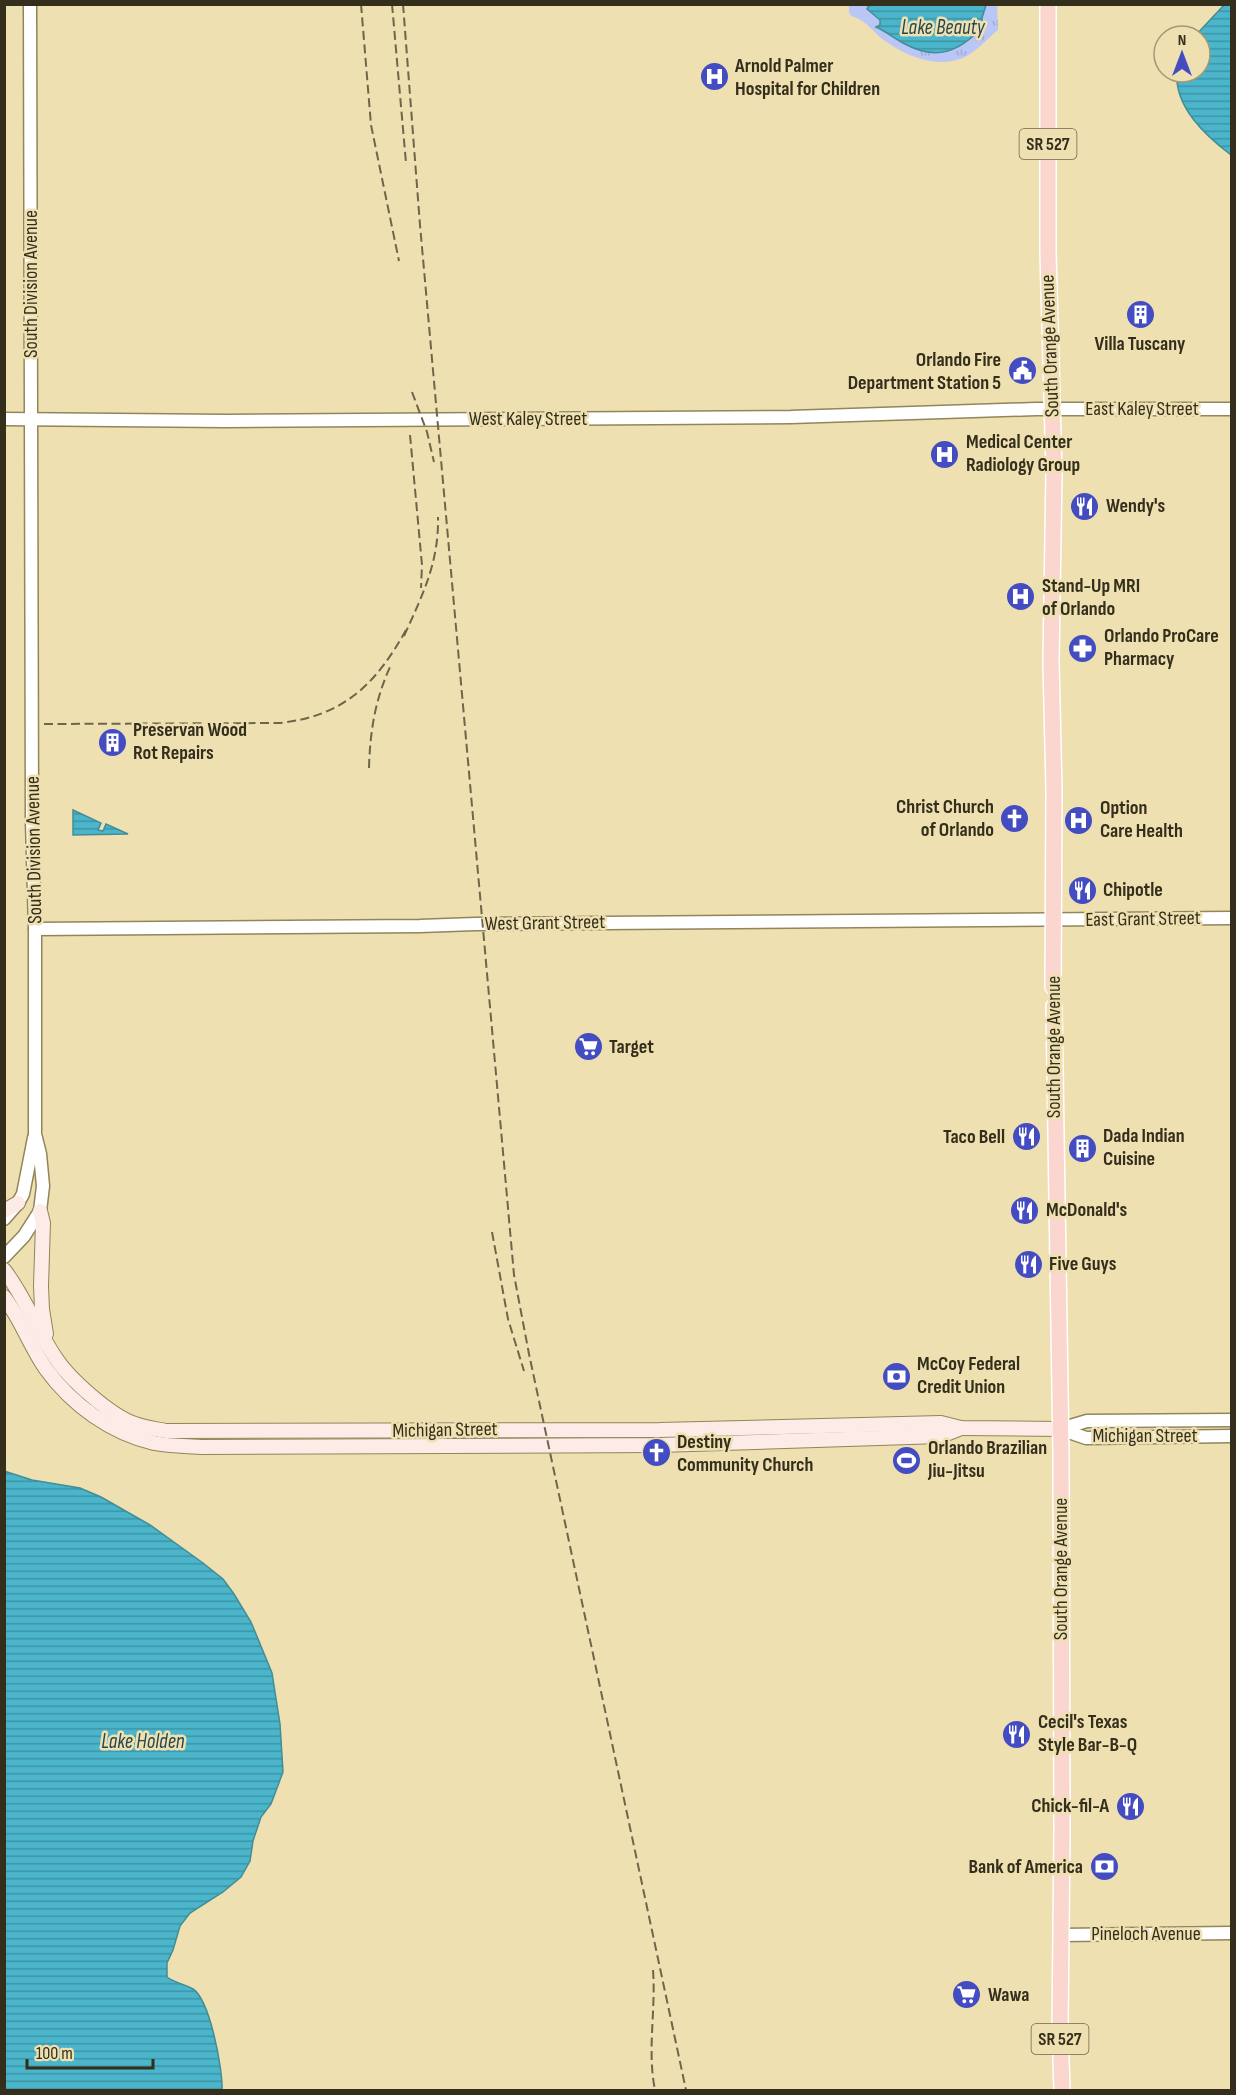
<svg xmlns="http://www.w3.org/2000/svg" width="1236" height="2095" viewBox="0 0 1236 2095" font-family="'Sofia Sans Condensed',sans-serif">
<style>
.park{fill:url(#park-tufts)}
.water{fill:url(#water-rules);stroke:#438d96;stroke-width:1.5}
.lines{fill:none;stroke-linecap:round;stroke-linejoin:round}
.tertiary-casing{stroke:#918559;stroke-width:15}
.secondary-casing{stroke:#918559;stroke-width:16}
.primary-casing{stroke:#fff;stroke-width:18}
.tertiary{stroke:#fff;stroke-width:12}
.secondary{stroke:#fcebe6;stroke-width:14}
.primary{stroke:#fad6ce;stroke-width:15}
.rail{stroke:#6e664a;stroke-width:2;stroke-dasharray:9 4.5;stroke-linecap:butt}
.labels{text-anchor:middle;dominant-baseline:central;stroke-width:5;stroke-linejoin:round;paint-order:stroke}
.shield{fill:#eee0b1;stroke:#6c6449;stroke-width:1.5}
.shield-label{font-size:18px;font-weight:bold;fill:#342f1c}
.poi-label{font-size:20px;font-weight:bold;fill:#342f1c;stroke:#eee0b1;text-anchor:start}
.street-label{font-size:20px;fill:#342f1c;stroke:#eee0b1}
.water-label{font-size:21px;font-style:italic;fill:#284850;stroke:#eee0b1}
</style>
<defs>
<pattern id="park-tufts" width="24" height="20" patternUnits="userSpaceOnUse" patternTransform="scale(1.5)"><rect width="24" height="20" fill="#bac6f5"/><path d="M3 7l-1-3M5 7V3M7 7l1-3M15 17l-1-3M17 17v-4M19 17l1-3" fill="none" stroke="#a0aad1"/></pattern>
<pattern id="water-rules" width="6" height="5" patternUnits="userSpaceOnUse" patternTransform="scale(1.5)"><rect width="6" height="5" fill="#4ab5cb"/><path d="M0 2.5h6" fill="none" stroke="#3e94a4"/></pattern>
</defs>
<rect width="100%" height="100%" fill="#eee0b1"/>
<path class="park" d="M849 5H870L867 9 880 19V25L877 27 891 34 897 40 966 43 982 28V18L986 5H997L998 30C987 39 977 51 965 57 937 70 903 55 881 38 871 29 864 19 851 16L849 13Z"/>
<g class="water">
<path d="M870 5V4L986 5 982 18V28C958 52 937 61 905 44 895 39 887 32 876 27L880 25V20L867 9Z"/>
<path d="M1224 5H1231V155C1206 136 1174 107 1177 72H1200V36H1195Z"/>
<polygon points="73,810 101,823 98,830 103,831 106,824 128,834 73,835"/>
<path d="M4 1471 32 1480 80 1488 101 1497 150 1525 203 1563 223 1579 234 1594 251 1622 272 1673 280 1724 283 1772 271 1804 261 1817 253 1841 250 1861 241 1877 223 1892 190 1913 180 1926 173 1950 167 1963V1977C175 1983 185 1984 193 1989 210 2000 223 2070 222 2090H5Z"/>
</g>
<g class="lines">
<defs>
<g id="tertiary">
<polyline points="4,419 226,421 655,418 791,417 1036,409 1232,409"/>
<polyline points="35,929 420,926 475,924 1232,918"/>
<polyline points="4,1219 18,1203 23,1194 34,1138"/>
<polyline points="4,1257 24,1236 40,1211 43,1186 40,1154 35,1134 35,929 32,821 30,4"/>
<polyline points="1060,1429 1086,1438 1232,1436"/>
<polyline points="1060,1429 1087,1421 1232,1420"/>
<polyline points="1060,1935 1232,1933"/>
</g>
<g id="secondary">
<polyline points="4,1211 18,1203"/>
<polyline points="40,1211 43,1223 41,1286 42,1309 46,1334"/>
<path d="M4 1270C25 1297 36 1329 55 1357 69 1379 111 1416 135 1424 145 1428 156 1429 166 1431L659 1430 941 1423 961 1428 1060 1429"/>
<path d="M4 1297C21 1319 30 1346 46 1369 72 1405 111 1433 154 1443 169 1446 185 1446 200 1447L659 1445 941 1436 961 1428"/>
</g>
<g id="primary">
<polyline points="1048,4 1048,253 1054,471 1051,662 1054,790 1053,987"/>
<polyline points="1054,1006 1061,1455 1062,1832 1060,2029 1062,2090"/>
</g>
</defs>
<use href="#tertiary" class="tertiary-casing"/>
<use href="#secondary" class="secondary-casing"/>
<use href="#primary" class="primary-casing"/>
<use href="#tertiary" class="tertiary"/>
<use href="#secondary" class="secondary"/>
<use href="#primary" class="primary"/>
<g class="rail">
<polyline points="361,4 371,125 399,261"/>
<polyline points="392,4 406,163"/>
<polyline points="403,4 420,225 514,1275 529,1354 686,2090"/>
<polyline points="412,392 427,432 434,462"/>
<polyline points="410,435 422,565 421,588"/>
<path d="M404 636C422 596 439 563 438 517"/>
<path d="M44 724 280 723C344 716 376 684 406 630"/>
<path d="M369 768C370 732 375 700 390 667"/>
<polyline points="492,1232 508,1319 524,1371"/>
<path d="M653 1970C656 2010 647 2051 655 2090"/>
</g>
</g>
<defs>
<symbol id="hospital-disc" viewBox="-11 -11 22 22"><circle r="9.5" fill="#434cc1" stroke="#eee0b1"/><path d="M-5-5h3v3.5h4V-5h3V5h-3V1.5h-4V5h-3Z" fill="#fff"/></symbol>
<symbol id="building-disc" viewBox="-11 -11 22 22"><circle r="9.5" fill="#434cc1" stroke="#eee0b1"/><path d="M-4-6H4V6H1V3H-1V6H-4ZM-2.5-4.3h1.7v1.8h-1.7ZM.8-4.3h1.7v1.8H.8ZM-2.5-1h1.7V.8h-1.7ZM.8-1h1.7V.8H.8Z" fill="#fff"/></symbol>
<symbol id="civic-disc" viewBox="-11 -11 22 22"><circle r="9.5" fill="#434cc1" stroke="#eee0b1"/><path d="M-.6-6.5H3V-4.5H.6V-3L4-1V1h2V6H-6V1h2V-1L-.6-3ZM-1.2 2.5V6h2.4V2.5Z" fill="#fff"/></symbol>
<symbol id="restaurant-disc" viewBox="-11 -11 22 22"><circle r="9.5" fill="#434cc1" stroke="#eee0b1"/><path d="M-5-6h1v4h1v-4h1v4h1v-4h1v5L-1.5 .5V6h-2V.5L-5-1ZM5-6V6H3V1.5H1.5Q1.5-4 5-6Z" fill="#fff"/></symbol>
<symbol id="pharmacy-disc" viewBox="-11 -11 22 22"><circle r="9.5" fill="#434cc1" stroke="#eee0b1"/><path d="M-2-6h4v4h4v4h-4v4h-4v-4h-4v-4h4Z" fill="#fff"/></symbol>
<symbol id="church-disc" viewBox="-11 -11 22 22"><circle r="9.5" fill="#434cc1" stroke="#eee0b1"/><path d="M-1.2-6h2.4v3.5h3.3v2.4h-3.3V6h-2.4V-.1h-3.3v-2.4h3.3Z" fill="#fff"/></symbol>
<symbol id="supermarket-disc" viewBox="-11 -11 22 22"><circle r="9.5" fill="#434cc1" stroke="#eee0b1"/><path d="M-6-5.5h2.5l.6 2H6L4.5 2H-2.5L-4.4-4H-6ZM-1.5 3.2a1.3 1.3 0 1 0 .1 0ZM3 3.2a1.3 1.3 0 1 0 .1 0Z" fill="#fff"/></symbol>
<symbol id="bank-disc" viewBox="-11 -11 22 22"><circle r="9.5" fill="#434cc1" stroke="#eee0b1"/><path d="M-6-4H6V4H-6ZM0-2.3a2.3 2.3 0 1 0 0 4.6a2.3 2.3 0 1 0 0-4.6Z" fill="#fff"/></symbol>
<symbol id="stadium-disc" viewBox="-11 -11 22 22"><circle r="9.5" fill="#434cc1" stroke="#eee0b1"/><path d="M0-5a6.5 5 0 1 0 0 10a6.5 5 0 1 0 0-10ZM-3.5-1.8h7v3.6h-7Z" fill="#fff"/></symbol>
</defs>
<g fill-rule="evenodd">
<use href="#hospital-disc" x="698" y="60" width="33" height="33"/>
<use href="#building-disc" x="1124" y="298" width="33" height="33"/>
<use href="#civic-disc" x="1006" y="354" width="33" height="33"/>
<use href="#hospital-disc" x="928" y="438" width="33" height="33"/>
<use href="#restaurant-disc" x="1068" y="490" width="33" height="33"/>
<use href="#hospital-disc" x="1004" y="580" width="33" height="33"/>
<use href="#pharmacy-disc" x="1066" y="632" width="33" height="33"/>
<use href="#building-disc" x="96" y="726" width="33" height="33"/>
<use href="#church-disc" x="998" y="802" width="33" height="33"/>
<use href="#hospital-disc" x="1062" y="804" width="33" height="33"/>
<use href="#restaurant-disc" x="1066" y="874" width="33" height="33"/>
<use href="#supermarket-disc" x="572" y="1030" width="33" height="33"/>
<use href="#restaurant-disc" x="1010" y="1120" width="33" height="33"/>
<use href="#building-disc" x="1066" y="1132" width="33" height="33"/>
<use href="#restaurant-disc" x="1008" y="1194" width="33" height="33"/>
<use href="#restaurant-disc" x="1012" y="1248" width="33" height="33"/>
<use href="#bank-disc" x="880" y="1360" width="33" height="33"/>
<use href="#church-disc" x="640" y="1436" width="33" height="33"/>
<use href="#stadium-disc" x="890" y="1444" width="33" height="33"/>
<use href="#restaurant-disc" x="1000" y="1718" width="33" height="33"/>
<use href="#restaurant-disc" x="1114" y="1790" width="33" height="33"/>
<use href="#bank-disc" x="1088" y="1850" width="33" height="33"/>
<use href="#supermarket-disc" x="950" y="1978" width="33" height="33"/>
</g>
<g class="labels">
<g class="shield">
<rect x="1019.5" y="129" width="57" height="30" rx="4.5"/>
<rect x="1031.5" y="2024" width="57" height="30" rx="4.5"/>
</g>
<g class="shield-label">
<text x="1048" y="144">SR 527</text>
<text x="1060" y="2039">SR 527</text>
</g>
<g class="poi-label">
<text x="735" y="66">Arnold Palmer<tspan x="735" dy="23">Hospital for Children</tspan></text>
<text x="1140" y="344" text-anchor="middle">Villa Tuscany</text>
<text x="1001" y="360" text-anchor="end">Orlando Fire<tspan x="1001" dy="23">Department Station 5</tspan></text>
<text x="966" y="442">Medical Center<tspan x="966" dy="23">Radiology Group</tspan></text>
<text x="1106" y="506">Wendy's</text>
<text x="1042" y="586">Stand-Up MRI<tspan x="1042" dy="23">of Orlando</tspan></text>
<text x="1104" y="636">Orlando ProCare<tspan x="1104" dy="23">Pharmacy</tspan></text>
<text x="133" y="730">Preservan Wood<tspan x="133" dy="23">Rot Repairs</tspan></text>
<text x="994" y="807" text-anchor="end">Christ Church<tspan x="994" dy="23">of Orlando</tspan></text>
<text x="1100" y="808">Option<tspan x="1100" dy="23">Care Health</tspan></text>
<text x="1103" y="890">Chipotle</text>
<text x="609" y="1047">Target</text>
<text x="1103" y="1136">Dada Indian<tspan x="1103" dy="23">Cuisine</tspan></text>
<text x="1005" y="1137" text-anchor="end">Taco Bell</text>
<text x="1046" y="1210">McDonald's</text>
<text x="1049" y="1264">Five Guys</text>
<text x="917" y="1364">McCoy Federal<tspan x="917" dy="23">Credit Union</tspan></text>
<text x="677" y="1442">Destiny<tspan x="677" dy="23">Community Church</tspan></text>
<text x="928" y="1448">Orlando Brazilian<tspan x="928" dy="23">Jiu-Jitsu</tspan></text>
<text x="1038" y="1722">Cecil's Texas<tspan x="1038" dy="23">Style Bar-B-Q</tspan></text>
<text x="1109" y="1806" text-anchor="end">Chick-fil-A</text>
<text x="1083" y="1867" text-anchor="end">Bank of America</text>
<text x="988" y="1995">Wawa</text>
</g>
<g class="street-label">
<text transform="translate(31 284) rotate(-90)">South Division Avenue</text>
<text transform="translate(1050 346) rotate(-92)">South Orange Avenue</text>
<text x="1142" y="409">East Kaley Street</text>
<text x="528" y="419">West Kaley Street</text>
<text transform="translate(34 850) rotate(-91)">South Division Avenue</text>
<text transform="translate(1143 919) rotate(-1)">East Grant Street</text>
<text transform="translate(545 923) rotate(-1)">West Grant Street</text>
<text transform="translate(1054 1047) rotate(-90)">South Orange Avenue</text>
<text transform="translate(445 1430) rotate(-1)">Michigan Street</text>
<text x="1145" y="1436">Michigan Street</text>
<text transform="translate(1061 1569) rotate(-90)">South Orange Avenue</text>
<text x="1146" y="1934">Pineloch Avenue</text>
</g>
<g class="water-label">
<text x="943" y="27">Lake Beauty</text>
<text x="143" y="1741">Lake Holden</text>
</g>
</g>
<rect width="1236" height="2095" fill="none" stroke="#342f1c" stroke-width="12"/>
<g transform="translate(1182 54)"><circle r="28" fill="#eee0b1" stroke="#a49975" stroke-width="1.5"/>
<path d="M0-4.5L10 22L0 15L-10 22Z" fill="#434cc1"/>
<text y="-9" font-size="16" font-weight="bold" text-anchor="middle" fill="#342f1c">N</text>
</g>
<path d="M27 2059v9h126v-9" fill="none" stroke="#342f1c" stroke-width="3"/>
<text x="36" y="2059" font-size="18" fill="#342f1c" stroke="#eee0b1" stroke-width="4.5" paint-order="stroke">100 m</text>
</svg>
